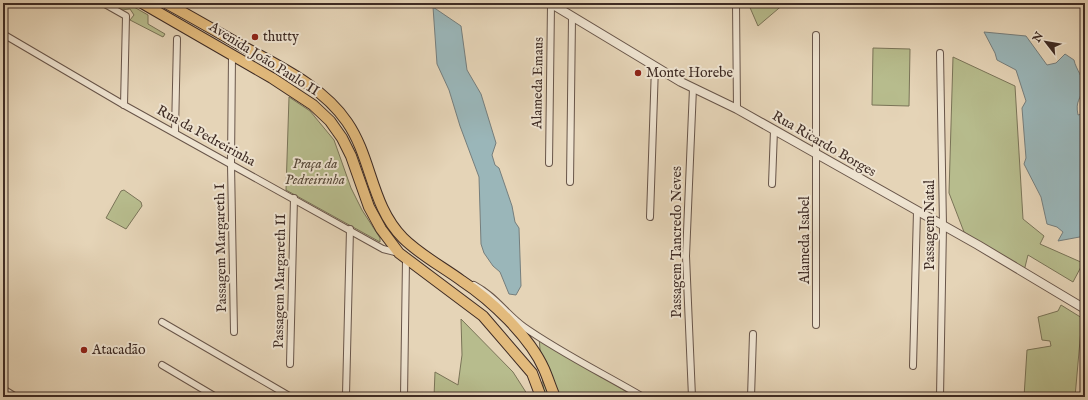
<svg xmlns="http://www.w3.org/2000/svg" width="1088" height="400" viewBox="0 0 1088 400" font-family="'IM FELL English',serif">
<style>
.green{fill:#b7bc8d;stroke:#7a7458}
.water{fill:#9ab6b9;stroke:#757e7d}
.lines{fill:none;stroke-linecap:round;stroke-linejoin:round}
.minor-casing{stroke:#685549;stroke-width:8}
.tertiary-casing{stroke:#685549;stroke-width:10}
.primary-casing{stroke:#3e2b24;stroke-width:12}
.minor{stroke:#eee3d0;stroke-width:6}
.tertiary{stroke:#eee3d0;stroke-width:8}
.primary{stroke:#e2ba7c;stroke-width:10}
.poi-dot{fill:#8f2418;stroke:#eee3d0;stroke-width:1.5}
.labels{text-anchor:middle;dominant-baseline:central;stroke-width:4;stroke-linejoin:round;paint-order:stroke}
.poi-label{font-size:14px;fill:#3e2b24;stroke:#eee3d0;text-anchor:start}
.street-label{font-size:14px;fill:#3e2b24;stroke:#eee3d0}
.park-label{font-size:14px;font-style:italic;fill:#564839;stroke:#eee3d0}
</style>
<rect width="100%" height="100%" fill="#e5d4b7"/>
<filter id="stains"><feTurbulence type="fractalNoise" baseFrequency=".005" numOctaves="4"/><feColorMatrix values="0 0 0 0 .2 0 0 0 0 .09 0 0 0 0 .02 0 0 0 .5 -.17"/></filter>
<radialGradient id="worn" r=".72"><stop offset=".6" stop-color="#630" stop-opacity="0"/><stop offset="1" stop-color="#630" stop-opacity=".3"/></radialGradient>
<g class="green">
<polygon points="109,3 127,3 148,15 148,24 165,34 163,37 130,20 134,15 130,9 121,10"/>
<polygon points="748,3 785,3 758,26"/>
<polygon points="873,48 910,49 909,106 872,105"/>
<polygon points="953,57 1015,86 1023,219 1044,236 1040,244 1083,263 1073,282 1028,255 1024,271 964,232 949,193"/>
<polygon points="289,97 310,111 334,140 351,188 362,210 380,238 380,242 286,190"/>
<polygon points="124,190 141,202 142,206 126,229 106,218 121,191"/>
<polygon points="1061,305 1082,318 1075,397 1024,397 1027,350 1051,346 1050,341 1042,340 1038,317 1058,311"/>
<polygon points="461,319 513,372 529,397 434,397 435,372 458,385 462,355"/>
<polygon points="539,337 543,339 635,397 544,397"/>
</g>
<g class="water">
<polygon points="433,7 461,26 467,70 481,94 496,143 492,155 495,165 499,168 512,206 515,222 519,228 521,286 516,295 509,294 500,272 493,266 484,253 481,244 479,177 460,126 449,90 437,64"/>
<path d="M984 32 1026 36 1047 65 1056 63 1065 54 1074 60C1076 70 1084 77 1083 87 1081 100 1075 100 1078 115L1085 113V236L1058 241 1063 232 1057 227 1047 224 1041 197 1024 164 1026 158 1022 108 1026 101 1016 70 997 60 995 53Z"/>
</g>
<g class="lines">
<defs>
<g id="minor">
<polyline points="103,3 126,16 124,105"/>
<polyline points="736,3 737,109"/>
<polyline points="3,34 124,105 383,249 399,253"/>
<polyline points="816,35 816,325"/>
<polyline points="940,53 943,226 940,397"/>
<polyline points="232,55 231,164 234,332"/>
<polyline points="175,132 177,39"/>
<polyline points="549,163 551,4"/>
<polyline points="570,182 572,17"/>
<polyline points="772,184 774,130"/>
<polyline points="650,217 655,66"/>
<path d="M474 285C495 296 506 314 524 327 561 353 604 374 643 397"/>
<polyline points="162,322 291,397"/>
<polyline points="290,364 294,198"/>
<polyline points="162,365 216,397"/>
<polyline points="913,366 917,211"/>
<polyline points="3,389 16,397"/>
<polyline points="346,395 350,229"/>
<polyline points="404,397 406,260"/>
<polyline points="692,397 686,256 693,88"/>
<polyline points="751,397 753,334"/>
</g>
<polyline id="tertiary" points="550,3 681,82 737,109 978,245 1085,309"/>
<g id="primary">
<polyline points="142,3 272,78 313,105 330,121 342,138 351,156 369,207 381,229 399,253 483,316 532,373 541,397"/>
<path d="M166 3C190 16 214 30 237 43 276 65 322 85 347 122 372 158 371 206 403 238 420 255 443 267 462 281 491 300 530 337 544 369 548 378 551 388 555 397"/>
</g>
</defs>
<use href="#minor" class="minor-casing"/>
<use href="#tertiary" class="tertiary-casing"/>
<use href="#primary" class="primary-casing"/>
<use href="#minor" class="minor"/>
<use href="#tertiary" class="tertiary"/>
<use href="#primary" class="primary"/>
</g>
<g class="poi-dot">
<circle cx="255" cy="37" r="4"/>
<circle cx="638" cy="73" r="4"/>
<circle cx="84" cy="350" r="4"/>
</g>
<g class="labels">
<g class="poi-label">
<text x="263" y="37">thutty</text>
<text x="646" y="73">Monte Horebe</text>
<text x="92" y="350">Atacadão</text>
</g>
<g class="street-label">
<text transform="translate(264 59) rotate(32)">Avenida João Paulo II</text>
<text transform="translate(538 83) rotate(-89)">Alameda Emaus</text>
<text transform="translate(206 136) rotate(29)">Rua da Pedreirinha</text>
<text transform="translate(824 144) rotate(30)">Rua Ricardo Borges</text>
<text transform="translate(930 225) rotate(-90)">Passagem Natal</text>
<text transform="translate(805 240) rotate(-90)">Alameda Isabel</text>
<text transform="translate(677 242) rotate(-90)">Passagem Tancredo Neves</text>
<text transform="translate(221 248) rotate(-91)">Passagem Margareth I</text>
<text transform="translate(280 281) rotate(-89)">Passagem Margareth II</text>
</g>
<g class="park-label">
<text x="315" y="164">Praça da<tspan x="315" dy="16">Pedreirinha</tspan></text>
</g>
</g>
<rect width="1088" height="400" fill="none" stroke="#e5d4b7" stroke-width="16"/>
<rect x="4" y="4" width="1080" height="392" fill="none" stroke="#3e2b24" stroke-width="2"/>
<rect x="8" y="8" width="1072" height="384" fill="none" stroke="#3e2b24"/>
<g transform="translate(1046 42) rotate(301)" stroke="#eee3d0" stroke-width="3" paint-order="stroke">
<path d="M0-3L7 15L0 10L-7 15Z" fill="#3e2b24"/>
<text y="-6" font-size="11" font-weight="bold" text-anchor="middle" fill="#3e2b24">N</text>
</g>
<rect width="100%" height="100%" filter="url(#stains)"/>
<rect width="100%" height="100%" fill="url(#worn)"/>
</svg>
